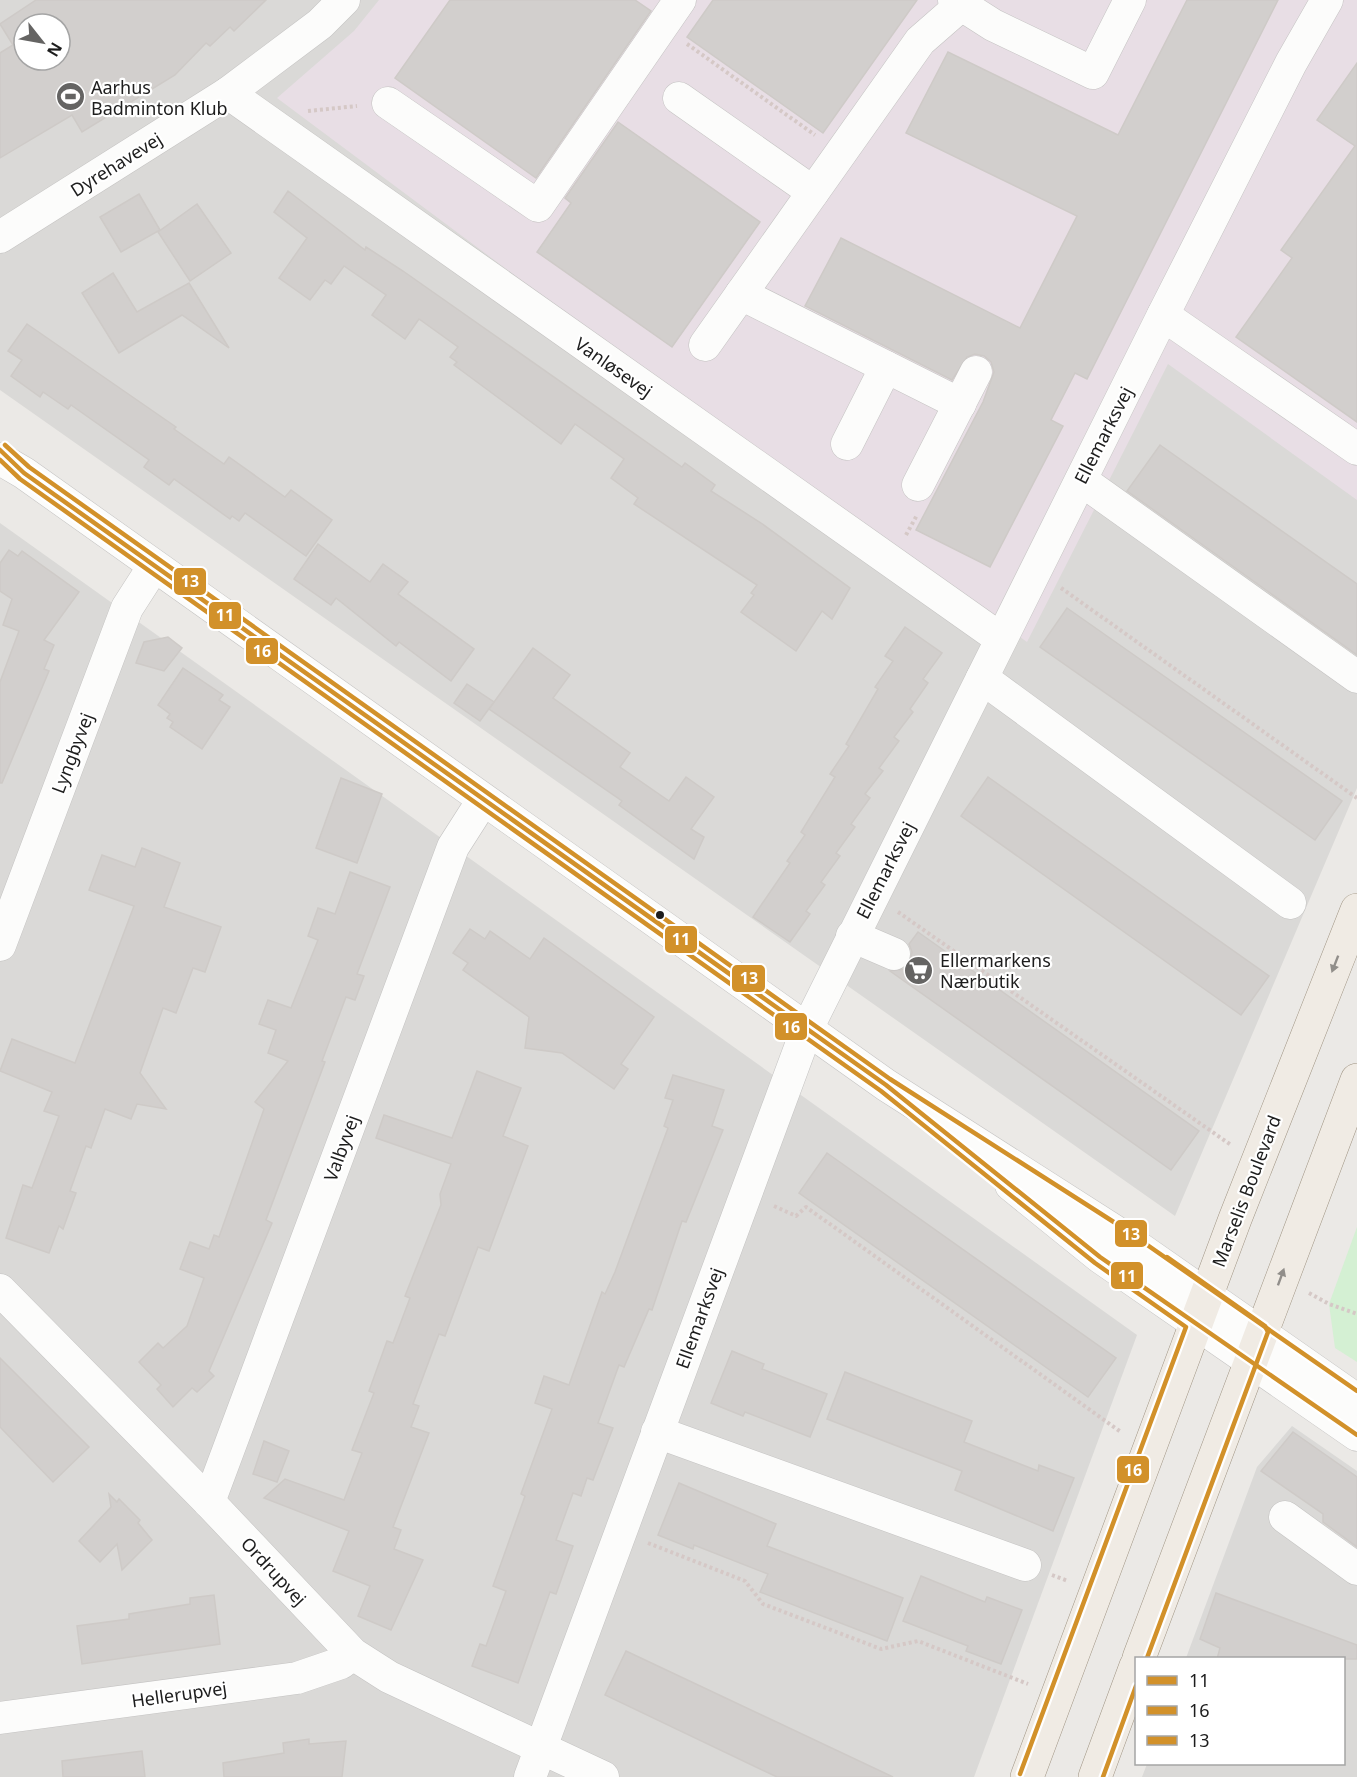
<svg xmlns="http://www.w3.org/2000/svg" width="1357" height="1777" viewBox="0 0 1357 1777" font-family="'Noto Sans',sans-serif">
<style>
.residential{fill:#dad9d7;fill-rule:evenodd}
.industrial{fill:#e8dee5}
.park{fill:#d4f0d3}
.building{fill:#d2cfcd;stroke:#cecac7;stroke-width:1.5;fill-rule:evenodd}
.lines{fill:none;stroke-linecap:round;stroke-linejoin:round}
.minor-casing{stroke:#c4c3c2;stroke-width:33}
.major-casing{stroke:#a09584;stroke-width:34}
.path{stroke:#d5c8c6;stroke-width:4;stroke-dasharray:3 3;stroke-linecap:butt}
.minor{stroke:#fcfcfb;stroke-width:32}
.major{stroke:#f0ebe4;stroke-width:33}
.bus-1-casing{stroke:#fff;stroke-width:9}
.bus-2-casing{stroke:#fff;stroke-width:9}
.bus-3-casing{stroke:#fff;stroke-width:9}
.bus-1{stroke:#d2912a;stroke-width:4.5}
.bus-2{stroke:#d2912a;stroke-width:4.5}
.bus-3{stroke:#d2912a;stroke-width:4.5}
.oneway{fill:#918e8a}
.bus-dot{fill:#1d1d1d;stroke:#fff;stroke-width:2}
.labels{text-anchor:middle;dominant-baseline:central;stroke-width:4.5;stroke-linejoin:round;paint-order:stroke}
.poi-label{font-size:18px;fill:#1d1d1d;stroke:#fff;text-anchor:start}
.street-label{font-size:18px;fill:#1d1d1d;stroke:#fff}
.line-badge{stroke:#fff;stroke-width:2}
.badge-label{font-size:16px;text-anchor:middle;font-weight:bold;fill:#fff}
</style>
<rect width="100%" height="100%" fill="#ebe9e6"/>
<g class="residential">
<path d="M0 0H1357V788L1175 1216 0 390ZM24 24H60V60H24Z"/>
<polygon points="0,523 1137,1335 974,1777 0,1777"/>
<polygon points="1292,1426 1357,1471 1357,1777 1142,1777 1147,1764 1344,1764 1344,1658 1186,1658 1257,1467"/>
</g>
<polygon class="industrial" points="379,0 1357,0 1357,500 1168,364 1027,642 521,280 277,98 354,31"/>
<polygon class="park" points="1357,1227 1357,1362 1335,1348 1329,1304"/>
<g class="building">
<path d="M36 0H266L234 31 230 27 210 46 206 43 175 75 82 132 72 115 0 158V53L13 45 0 24ZM24 24H60V60H24Z"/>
<polygon points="450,0 635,0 651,11 536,178 395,78"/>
<polygon points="713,0 917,0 823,133 687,37"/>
<polygon points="1187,0 1278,0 1087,379 1075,373 1051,420 1063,426 990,567 916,530 983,402 994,372 991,362 984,356 975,354 967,357 952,380 805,306 841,238 1020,328 1077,216 906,133 948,52 1118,135"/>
<polygon points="1357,63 1357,422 1236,337 1292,258 1281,250 1355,146 1317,120"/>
<polygon points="618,122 760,222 672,347 537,252 571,203 565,198"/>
<polygon points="288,191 365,250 366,247 403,271 682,467 685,463 715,485 711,491 761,523 850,588 832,619 822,611 796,651 741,612 754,595 751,593 757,585 634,504 638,498 611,478 624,459 575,424 561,444 454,365 457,362 450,357 458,347 419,319 405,339 372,315 386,295 344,266 331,284 325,280 310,300 279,278 307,238 274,212"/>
<polygon points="139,194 160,230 121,252 100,217"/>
<polygon points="197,204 231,253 190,281 158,232"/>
<polygon points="113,273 137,312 189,283 229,348 182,315 119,353 82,293"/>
<polygon points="27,324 176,427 174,429 224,464 229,457 285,497 291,490 332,520 306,556 245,513 239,521 232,516 230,519 174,479 169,485 144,467 149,460 71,405 68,409 43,392 40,397 11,376 22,360 8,351"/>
<polygon points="1160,445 1357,584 1357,655 1127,491"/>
<polygon points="318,544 370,582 383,564 408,582 398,594 474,649 451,681 399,642 396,646 336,598 331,605 294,579"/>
<polygon points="9,550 18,556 22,551 79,592 44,640 54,645 44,669 49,671 2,783 0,783 0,682 19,631 3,625 12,599 0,591 0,563"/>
<polygon points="1067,608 1342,801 1315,840 1040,647"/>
<polygon points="905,627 942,653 923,679 928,683 910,709 913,712 894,737 899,741 879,768 883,771 865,794 870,798 851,824 855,827 836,853 840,856 821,882 825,885 806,911 810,914 790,942 753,917 790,863 787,861 805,835 801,832 835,777 830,774 849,746 846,744 878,689 875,687 893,661 885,656"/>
<polygon points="168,637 182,648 164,671 136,663 144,642"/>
<polygon points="533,648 570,675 553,698 630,753 620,767 669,801 686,777 714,797 691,829 704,837 694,859 619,805 622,801 489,709"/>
<polygon points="183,668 223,695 219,700 230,707 202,749 170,727 173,722 167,718 170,714 158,705"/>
<polygon points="467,684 494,702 480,721 454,703"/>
<polygon points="988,777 1269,976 1241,1015 961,816"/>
<polygon points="341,778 382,794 357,863 316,848"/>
<polygon points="142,848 180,863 164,907 221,927 205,972 193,968 176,1013 163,1008 140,1073 166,1109 137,1104 131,1119 105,1109 91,1148 86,1146 70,1191 76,1193 63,1229 59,1226 49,1253 6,1238 23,1185 32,1188 59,1116 44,1111 52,1092 0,1071 12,1039 75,1063 134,906 89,890 102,855 135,867"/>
<polygon points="350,872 390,887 357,974 364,976 355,1000 346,997 322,1061 325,1062 266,1220 272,1223 209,1371 214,1376 197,1392 192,1388 173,1407 157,1389 161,1385 139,1362 158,1343 163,1348 187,1326 204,1278 180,1269 190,1242 209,1249 214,1235 219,1237 264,1109 255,1102 288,1061 268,1053 276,1030 259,1024 268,1000 291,1008 318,940 308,936 318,908 335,914"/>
<polygon points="470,929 485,939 490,931 530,959 544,938 654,1017 621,1064 628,1069 614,1089 562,1053 525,1048 529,1017 463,970 468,963 453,953"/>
<polygon points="918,932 1199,1131 1171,1170 890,971 904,969 910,962 912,952 909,944"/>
<polygon points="477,1071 521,1088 503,1136 528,1146 489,1251 478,1247 445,1336 439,1334 413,1404 419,1406 411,1427 429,1433 393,1527 401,1530 394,1549 423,1560 391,1630 358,1616 370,1586 333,1571 349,1531 264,1498 285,1479 344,1500 362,1453 352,1450 374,1393 369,1391 387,1341 393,1343 410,1298 405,1296 441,1205 440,1194 451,1164 376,1138 384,1115 452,1138"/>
<polygon points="673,1075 724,1090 712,1126 723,1130 686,1222 682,1221 652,1310 649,1309 624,1367 619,1365 598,1423 613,1428 593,1480 587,1478 581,1496 573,1493 556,1540 573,1546 556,1594 550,1592 518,1683 472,1666 480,1644 486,1646 506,1591 493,1586 525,1496 521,1494 552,1409 535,1403 544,1376 569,1385 602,1292 605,1294 615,1272 668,1128 664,1126 673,1100 665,1098"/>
<polygon points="827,1153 1116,1358 1088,1397 799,1193"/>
<polygon points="732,1351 764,1364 762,1369 827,1394 810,1437 745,1412 743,1416 711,1403"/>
<polygon points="0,1358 89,1447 53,1482 0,1427"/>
<polygon points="845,1372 972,1421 964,1442 1038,1471 1039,1465 1074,1478 1053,1531 955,1490 962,1471 827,1419"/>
<polygon points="1293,1432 1357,1477 1357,1547 1323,1522 1323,1514 1261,1471"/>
<polygon points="264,1441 289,1451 277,1482 253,1474"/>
<polygon points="679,1483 776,1524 767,1546 903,1598 887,1641 760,1592 768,1574 694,1545 693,1549 658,1535"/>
<polygon points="109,1494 117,1502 119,1499 140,1520 138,1523 152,1540 122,1570 117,1544 100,1562 79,1541 111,1507"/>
<polygon points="921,1576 985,1602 987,1597 1022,1610 1001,1664 966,1651 968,1646 903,1621"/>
<polygon points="1216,1593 1357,1645 1357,1659 1217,1659 1220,1648 1200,1639"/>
<polygon points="214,1595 220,1644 82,1664 77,1626 129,1619 129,1614 190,1604 190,1598"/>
<polygon points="626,1651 893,1777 777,1777 605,1695"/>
<polygon points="309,1739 309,1744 346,1741 342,1777 224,1777 223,1763 284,1753 283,1743"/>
<polygon points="142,1751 145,1777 63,1777 62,1761"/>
</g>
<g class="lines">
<defs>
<g id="minor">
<polyline points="954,0 993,25 1093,73 1130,0"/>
<polyline points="228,93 1001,639"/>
<polyline points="679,98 813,192"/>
<polyline points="388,103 538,206 680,0"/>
<polyline points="0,237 228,93 320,24 344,0"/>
<polyline points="741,294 960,404"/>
<polyline points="1163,315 1357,449"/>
<polyline points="705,345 920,41 967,0"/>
<polyline points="847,444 886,367"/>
<polyline points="0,459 24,473 886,1085 1116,1232 1357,1400"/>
<polyline points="1081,480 1357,677"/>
<polyline points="918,485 976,372"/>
<polyline points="982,678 1290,903"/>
<polyline points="852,936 894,954"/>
<polyline points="0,945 127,608 154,566"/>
<polyline points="1011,1185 1100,1257 1357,1435"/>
<polyline points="0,1290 209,1502 353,1654 389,1677 603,1777"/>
<polyline points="657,1432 1025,1565"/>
<polyline points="209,1502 453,847 483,800"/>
<polyline points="1285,1517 1357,1569"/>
<polyline points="0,1718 297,1678 341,1663 353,1654"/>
<polyline points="530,1777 807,1029 1163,315 1291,63 1327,0"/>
</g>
<g id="major">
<polyline points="1139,1658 1357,1080"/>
<polyline points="1027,1777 1235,1219 1357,910"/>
<polyline points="1095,1777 1136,1666"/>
</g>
</defs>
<use href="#minor" class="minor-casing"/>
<use href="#major" class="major-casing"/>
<g class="path">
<polyline points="687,44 815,135"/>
<polyline points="308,111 357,106"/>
<polyline points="906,535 917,515"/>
<polyline points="1061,588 1357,798"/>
<polyline points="898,912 1231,1145"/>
<polyline points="774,1206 796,1216 806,1207 1121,1432"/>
<polyline points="1309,1293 1329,1304 1357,1314"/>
<polyline points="648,1543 745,1581 763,1604 881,1649 918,1641 1028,1684"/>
<polyline points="1052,1575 1068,1581"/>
</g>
<use href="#minor" class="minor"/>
<use href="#major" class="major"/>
<defs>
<polyline id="bus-1" points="0,450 24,473 886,1085 1100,1257 1357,1435"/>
<g id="bus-2">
<polyline points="0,460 20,479 881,1091 1095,1263 1186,1327 1020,1774"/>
<polyline points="1147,1658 1268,1332 1265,1326 1167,1257"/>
<polyline points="1103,1777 1136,1686"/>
</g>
<polyline id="bus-3" points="5,445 29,467 890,1079 1120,1226 1357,1391"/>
</defs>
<use href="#bus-1" class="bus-1-casing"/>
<use href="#bus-2" class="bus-2-casing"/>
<use href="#bus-3" class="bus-3-casing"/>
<use href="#bus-1" class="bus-1"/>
<use href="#bus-2" class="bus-2"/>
<use href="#bus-3" class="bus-3"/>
</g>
<defs><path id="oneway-solid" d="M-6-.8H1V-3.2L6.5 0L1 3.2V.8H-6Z" transform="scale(1.5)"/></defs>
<g class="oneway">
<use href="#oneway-solid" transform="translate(1335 964) rotate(111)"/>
<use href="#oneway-solid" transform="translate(1281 1277) rotate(-70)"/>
</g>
<defs>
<symbol id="stadium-disc" viewBox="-11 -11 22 22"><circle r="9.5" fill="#656463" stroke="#fff"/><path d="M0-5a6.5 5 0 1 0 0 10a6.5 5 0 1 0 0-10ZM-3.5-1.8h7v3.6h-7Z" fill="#fff"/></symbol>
<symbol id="supermarket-disc" viewBox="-11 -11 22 22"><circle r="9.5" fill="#656463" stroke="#fff"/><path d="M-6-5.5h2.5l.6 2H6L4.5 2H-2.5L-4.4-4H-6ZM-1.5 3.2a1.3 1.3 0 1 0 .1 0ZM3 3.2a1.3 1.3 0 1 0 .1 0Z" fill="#fff"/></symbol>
</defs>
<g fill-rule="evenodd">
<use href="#stadium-disc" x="54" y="80" width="33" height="33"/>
<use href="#supermarket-disc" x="902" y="954" width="33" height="33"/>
</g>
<circle class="bus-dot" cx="660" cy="915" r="5"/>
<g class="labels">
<g class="poi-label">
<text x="91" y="87">Aarhus<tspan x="91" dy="21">Badminton Klub</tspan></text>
<text x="940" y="960">Ellermarkens<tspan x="940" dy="21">Nærbutik</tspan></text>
</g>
<g class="street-label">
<text transform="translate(116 164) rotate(-32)">Dyrehavevej</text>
<text transform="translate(614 367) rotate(35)">Vanløsevej</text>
<text transform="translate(1103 435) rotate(-63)">Ellemarksvej</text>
<text transform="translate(72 753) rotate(-69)">Lyngbyvej</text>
<text transform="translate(885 870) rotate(-63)">Ellemarksvej</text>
<text transform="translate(341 1148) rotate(-70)">Valbyvej</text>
<text transform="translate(1246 1191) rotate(-69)">Marselis Boulevard</text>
<text transform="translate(699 1318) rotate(-70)">Ellemarksvej</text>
<text transform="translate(274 1571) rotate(47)">Ordrupvej</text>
<text transform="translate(179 1694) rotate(-8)">Hellerupvej</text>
</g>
</g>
<g class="line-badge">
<rect x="173" y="567" width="34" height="29" rx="6" fill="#d2912a"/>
<rect x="208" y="601" width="34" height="29" rx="6" fill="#d2912a"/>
<rect x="245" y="637" width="34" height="28" rx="6" fill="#d2912a"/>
<rect x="664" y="925" width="34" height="29" rx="6" fill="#d2912a"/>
<rect x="731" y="964" width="35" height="29" rx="6" fill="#d2912a"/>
<rect x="774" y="1012" width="34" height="29" rx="6" fill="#d2912a"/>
<rect x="1114" y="1219" width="34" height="29" rx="6" fill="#d2912a"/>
<rect x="1110" y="1261" width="34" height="29" rx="6" fill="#d2912a"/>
<rect x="1116" y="1455" width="34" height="29" rx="6" fill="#d2912a"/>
</g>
<g class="badge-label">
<text x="190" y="587">13</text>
<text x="225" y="621">11</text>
<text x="262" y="657">16</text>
<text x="681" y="945">11</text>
<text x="749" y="984">13</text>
<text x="791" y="1033">16</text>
<text x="1131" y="1240">13</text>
<text x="1127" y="1282">11</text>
<text x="1133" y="1476">16</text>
</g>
<rect x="1135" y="1657" width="210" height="108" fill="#ffffff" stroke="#a5a5a5" stroke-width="1.5"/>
<rect x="1147" y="1676" width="30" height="9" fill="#d2912a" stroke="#a5a5a5" stroke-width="1.5"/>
<text x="1189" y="1687" font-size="18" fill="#1d1d1d">11</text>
<rect x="1147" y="1706" width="30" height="9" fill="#d2912a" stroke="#a5a5a5" stroke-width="1.5"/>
<text x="1189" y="1717" font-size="18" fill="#1d1d1d">16</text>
<rect x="1147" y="1736" width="30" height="9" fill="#d2912a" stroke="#a5a5a5" stroke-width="1.5"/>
<text x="1189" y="1747" font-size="18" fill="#1d1d1d">13</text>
<g transform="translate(42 42) rotate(121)"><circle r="28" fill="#ffffff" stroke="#a5a5a5" stroke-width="1.5"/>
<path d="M0-4.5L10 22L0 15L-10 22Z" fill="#656463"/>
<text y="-9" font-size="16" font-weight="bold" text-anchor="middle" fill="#1d1d1d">N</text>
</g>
</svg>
